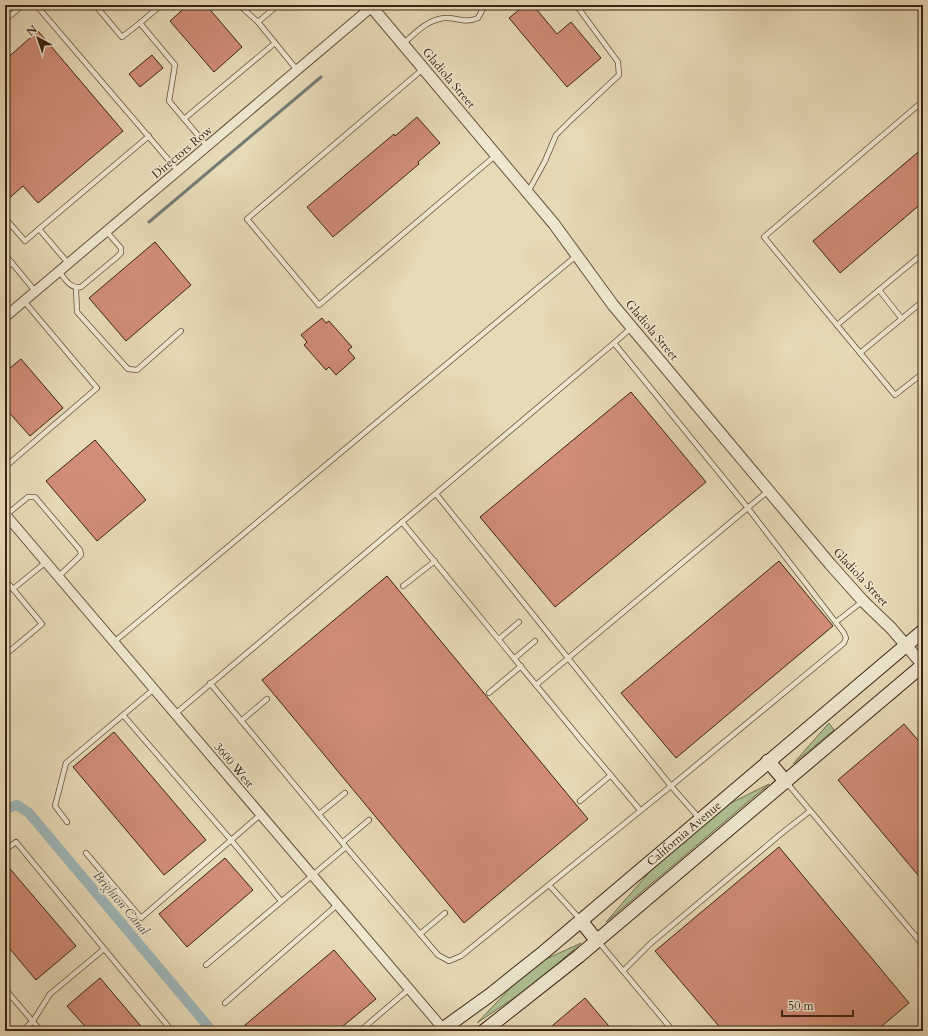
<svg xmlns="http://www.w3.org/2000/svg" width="928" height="1036" viewBox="0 0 928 1036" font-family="Cardo,serif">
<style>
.green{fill:#aec193;stroke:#747252}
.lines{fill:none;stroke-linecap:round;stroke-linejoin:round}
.stream{stroke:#757c77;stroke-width:3}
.canal{stroke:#9db7ba;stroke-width:10}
.building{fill:#d18d76;stroke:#3a2312}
.service-casing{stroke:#65513b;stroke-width:6}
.minor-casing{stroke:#65513b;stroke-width:11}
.tertiary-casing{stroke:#65513b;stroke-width:13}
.secondary-casing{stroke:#3a2312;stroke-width:15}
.service{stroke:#efe7d0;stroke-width:4.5}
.minor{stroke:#efe7d0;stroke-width:9}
.tertiary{stroke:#efe7d0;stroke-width:11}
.secondary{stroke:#efe7d0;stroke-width:13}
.labels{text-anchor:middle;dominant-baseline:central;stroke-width:3;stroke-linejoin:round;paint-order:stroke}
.street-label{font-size:12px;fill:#3a2312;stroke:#efe7d0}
.water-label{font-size:13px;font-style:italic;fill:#584f44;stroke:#efe7d0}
</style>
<rect width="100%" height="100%" fill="#e7dab6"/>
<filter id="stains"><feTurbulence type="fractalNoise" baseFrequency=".005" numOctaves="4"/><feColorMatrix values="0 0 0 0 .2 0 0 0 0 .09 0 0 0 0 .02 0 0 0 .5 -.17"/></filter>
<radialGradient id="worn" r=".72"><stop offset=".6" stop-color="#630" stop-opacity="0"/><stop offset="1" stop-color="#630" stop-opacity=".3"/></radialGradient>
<g class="green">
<polygon points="829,723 834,730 793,764"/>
<polygon points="769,784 606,922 659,861 727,805"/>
<polygon points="581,943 536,983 477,1023 520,978 542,961"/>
</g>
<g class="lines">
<polyline class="stream" points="149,222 321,77"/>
<polyline class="canal" points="5,811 8,808 17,805 29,813 212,1031"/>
</g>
<g class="building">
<polygon points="188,5 206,5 242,47 214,72 170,21"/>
<polygon points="525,5 533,5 557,34 571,22 601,58 567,87 509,18"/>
<polygon points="38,31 123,131 38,203 23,186 5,202 5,60"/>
<polygon points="152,55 163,68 140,87 129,74"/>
<polygon points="417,117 440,143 418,162 419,164 333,237 307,207 394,134 395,136"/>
<polygon points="923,148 923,202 840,273 813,241"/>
<polygon points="155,242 191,285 126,341 89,298"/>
<polygon points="322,318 326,323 329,321 352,347 348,350 355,358 336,375 329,367 326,370 304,345 307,342 301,335"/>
<polygon points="21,359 63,408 30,436 5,408 5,372"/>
<polygon points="631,392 706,482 555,607 480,517"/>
<polygon points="95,440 146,500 97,541 46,481"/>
<polygon points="779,561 833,626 676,758 621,693"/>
<polygon points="387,576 588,819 464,923 262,680"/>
<polygon points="904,724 923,746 923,881 838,780"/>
<polygon points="114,732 206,840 164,875 73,767"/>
<polygon points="779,847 909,1003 876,1031 723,1031 655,951"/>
<polygon points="225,858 253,890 187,947 159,914"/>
<polygon points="5,863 76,946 36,980 5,943"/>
<polygon points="334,950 376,999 337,1031 238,1031"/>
<polygon points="100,978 145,1031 89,1031 67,1006"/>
<polygon points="585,998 613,1031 546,1031"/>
</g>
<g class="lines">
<defs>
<g id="service">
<polyline points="36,5 178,171"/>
<polyline points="95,5 122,37 140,23"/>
<polyline points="161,5 140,23 175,65 169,101 207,146"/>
<polyline points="239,5 258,22"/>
<polyline points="278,5 258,22 297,70"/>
<polyline points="5,20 23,5"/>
<path d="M403 44C415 33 427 20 444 18 457 17 464 24 478 18L485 5"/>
<polyline points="423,69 247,219 319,305 495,156"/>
<polyline points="923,101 764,237 895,395 923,373"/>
<polyline points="184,119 275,43"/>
<polyline points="528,192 545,161 556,135 572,119 619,75 618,62 576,5"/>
<polyline points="5,218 25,241 39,229 68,263"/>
<polyline points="39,229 149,136"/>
<polyline points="5,255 12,263"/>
<polyline points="5,268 12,263 35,291"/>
<path d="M59 271C65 279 70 289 81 287L117 257 121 253V248L106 231"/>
<polyline points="76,288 77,312 128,369 137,370 181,331"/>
<polyline points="879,290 902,319"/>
<polyline points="837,325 921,255"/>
<polyline points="631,328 614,343 747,507 844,633 846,638 844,643 671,786 699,818"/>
<polyline points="860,353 923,301"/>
<polyline points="5,467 97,388 24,301"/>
<polyline points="6,515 28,497 35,497 80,550 81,555 58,577"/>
<polyline points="402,522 582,741 640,810"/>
<polyline points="5,580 13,589 46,562"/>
<polyline points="403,586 435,561"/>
<polyline points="836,622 863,601"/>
<polyline points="499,639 519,622"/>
<polyline points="114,642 576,256"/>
<polyline points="5,655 42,624 13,589"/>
<polyline points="515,658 535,641"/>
<polyline points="536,685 768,491"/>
<polyline points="489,693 521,666"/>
<polyline points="175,714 614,343"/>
<polyline points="123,715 231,840 281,901"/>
<polyline points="241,721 267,699"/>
<polyline points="787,783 923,945"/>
<polyline points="580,801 611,775"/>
<polyline points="319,814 345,793"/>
<polyline points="67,822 55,806 66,763 154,689"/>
<polyline points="343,842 369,820"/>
<polyline points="346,847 438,955 449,961 461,956 671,786 436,494"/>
<polyline points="5,850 16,842 172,1031"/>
<polyline points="86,853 141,918 260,815"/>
<polyline points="549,885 580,919"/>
<polyline points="420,934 445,913"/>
<polyline points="598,941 623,971 651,943 782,833 810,811"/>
<polyline points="206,965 346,847 210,683"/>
<polyline points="623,971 673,1031"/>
<polyline points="5,989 41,1031"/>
<polyline points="225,1003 337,905"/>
<polyline points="22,1031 33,1021 50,994 104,949"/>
<polyline points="360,1031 409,989"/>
</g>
<g id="minor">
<polyline points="5,317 374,5"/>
<polyline points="5,514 445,1031"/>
<polyline points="920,1031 923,1028"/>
</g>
<polyline id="tertiary" points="370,5 554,224 613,305 830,564 863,601 891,628 923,665"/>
<g id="secondary">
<polyline points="768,761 786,782"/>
<polyline points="581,921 597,941"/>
<path id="s1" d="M440 1031 490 995 544 952 923 631"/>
<polyline points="484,1031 579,956 923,665"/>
</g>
</defs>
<use href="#service" class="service-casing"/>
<use href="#minor" class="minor-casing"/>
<use href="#tertiary" class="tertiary-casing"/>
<use href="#secondary" class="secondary-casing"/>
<use href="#service" class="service"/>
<use href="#minor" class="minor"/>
<use href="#tertiary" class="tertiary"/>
<use href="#secondary" class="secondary"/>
</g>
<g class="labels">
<g class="street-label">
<text transform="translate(449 78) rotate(50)">Gladiola Street</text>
<text transform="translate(182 152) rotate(-40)">Directors Row</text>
<text transform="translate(652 330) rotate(50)">Gladiola Street</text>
<text transform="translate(861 577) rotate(47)">Gladiola Street</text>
<text transform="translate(234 765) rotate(50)">3600 West</text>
<text stroke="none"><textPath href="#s1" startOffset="314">California Avenue</textPath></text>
</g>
<g class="water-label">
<text transform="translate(121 903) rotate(50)">Brighton Canal</text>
</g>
</g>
<rect width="928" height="1036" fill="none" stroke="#e7dab6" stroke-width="20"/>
<rect x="6" y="6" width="916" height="1024" fill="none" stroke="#3a2312" stroke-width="2"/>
<rect x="10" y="10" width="908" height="1016" fill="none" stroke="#3a2312"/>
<g transform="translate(38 38) rotate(320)" stroke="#efe7d0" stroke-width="3" paint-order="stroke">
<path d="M0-3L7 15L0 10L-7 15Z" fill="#3a2312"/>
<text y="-6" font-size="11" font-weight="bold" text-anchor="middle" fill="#3a2312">N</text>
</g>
<path d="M782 1010v6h71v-6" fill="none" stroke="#3a2312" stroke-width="2"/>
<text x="788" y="1010" font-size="12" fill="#3a2312" stroke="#efe7d0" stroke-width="3" paint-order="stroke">50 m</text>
<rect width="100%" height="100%" filter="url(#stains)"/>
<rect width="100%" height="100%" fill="url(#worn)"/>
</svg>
